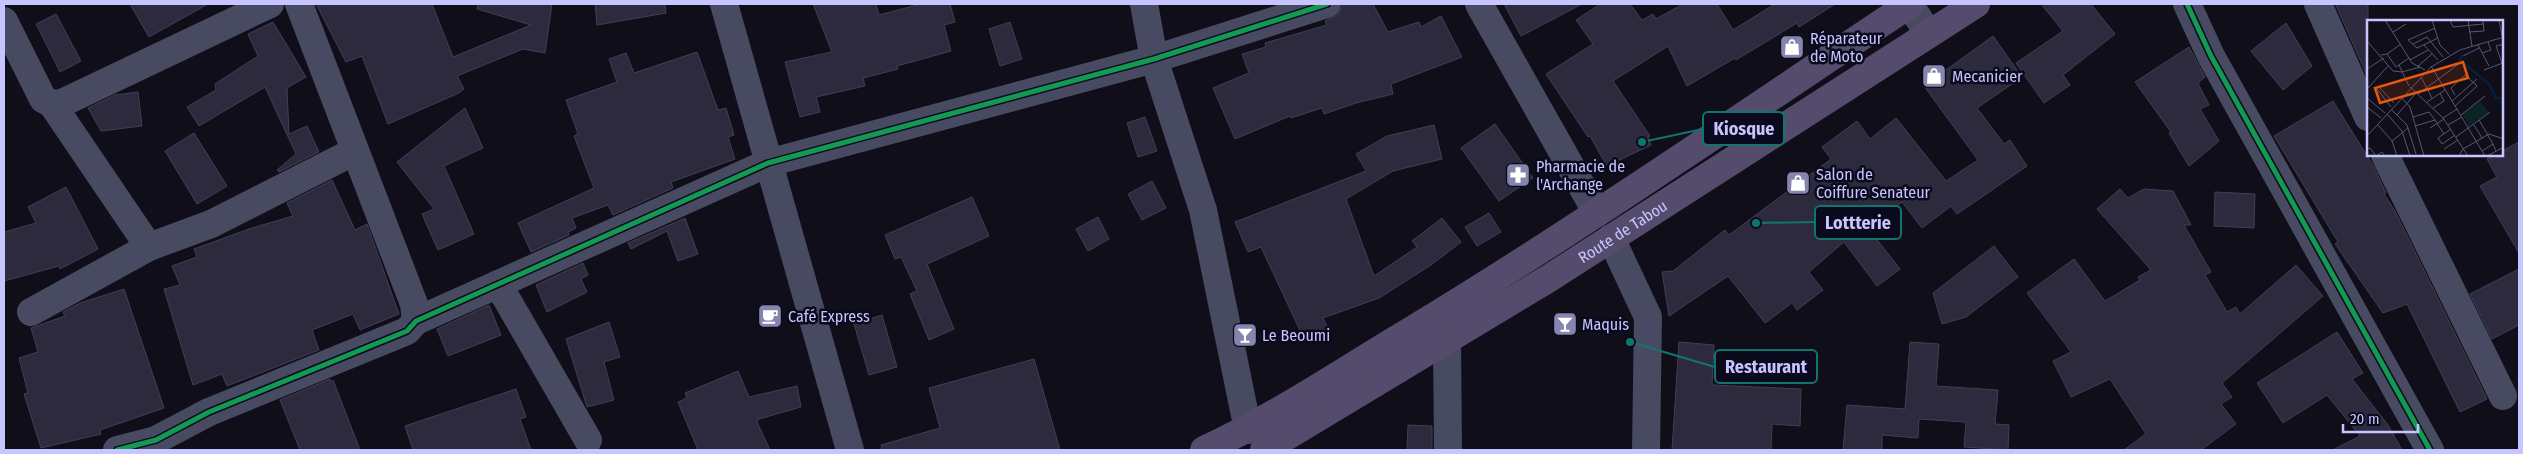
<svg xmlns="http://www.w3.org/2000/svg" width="2523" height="454" viewBox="0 0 2523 454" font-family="'Fira Sans Condensed',sans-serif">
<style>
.building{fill:#2c2a3c;stroke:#413f58}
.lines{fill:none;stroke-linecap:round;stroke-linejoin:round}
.minor{stroke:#484a62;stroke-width:28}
.tertiary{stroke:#484a62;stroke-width:28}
.primary{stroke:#554c6d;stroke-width:28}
.cycleway-casing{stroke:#0b0a1d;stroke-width:8}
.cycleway{stroke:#139951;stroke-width:5}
.labels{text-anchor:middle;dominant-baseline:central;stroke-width:5;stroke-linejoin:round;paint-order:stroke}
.poi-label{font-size:16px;fill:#c6c5ff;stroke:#0b0a1d;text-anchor:start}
.street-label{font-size:16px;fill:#c6c5ff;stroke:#0b0a1d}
.inset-river{fill:none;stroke:#081f3c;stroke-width:2.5}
.inset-road{fill:none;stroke:#585775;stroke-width:1}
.view{fill:#e8590c;fill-opacity:0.15;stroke:#e8590c;stroke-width:2.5}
.inset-edge{fill:none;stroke:#c6c5ff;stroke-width:2.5}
.leader{fill:none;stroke:#0f766e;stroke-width:2}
.callout-dot{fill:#0f766e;stroke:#0b0a1d;stroke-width:2}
.callout{fill:#0b0a1d;stroke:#0f766e;stroke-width:2}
.callout-label{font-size:18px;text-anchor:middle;font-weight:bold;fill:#c6c5ff}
</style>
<rect width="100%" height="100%" fill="#0f0e19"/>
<g class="building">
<polygon points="130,4 208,4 149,37"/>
<polygon points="316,4 432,4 453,57 531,25 477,9 478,4 552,4 545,53 523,49 457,76 464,89 459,93 388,124 362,56 346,62"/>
<polygon points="595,4 665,4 666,13 597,25"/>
<polygon points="813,4 876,4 879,15 921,4 950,4 955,22 944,25 951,51 897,66 898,69 863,78 865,86 816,97 820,112 800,117 785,62 832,52"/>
<polygon points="1347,4 1373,4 1388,32 1419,22 1421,27 1441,16 1462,57 1391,84 1393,94 1356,103 1324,114 1322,108 1291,118 1290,116 1235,139 1213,88 1249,73 1242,54 1266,47 1265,43 1327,25 1325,21 1338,15 1342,6"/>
<polygon points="1504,4 1582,4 1521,36"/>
<polygon points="1600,4 1630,4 1642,20 1653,14 1656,19 1683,4 1717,4 1733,30 1775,4 1835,4 1799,27 1797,23 1736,60 1735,58 1687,86 1668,46 1613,81 1650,136 1648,138 1651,145 1607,166 1590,136 1588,137 1546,74 1593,44 1576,20"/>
<polygon points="2041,4 2091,4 2115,34 2063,75 2070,85 2044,103 2016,63 2063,31"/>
<polygon points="2343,4 2368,4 2368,78 2336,5"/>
<polygon points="56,14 81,61 60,72 36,24"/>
<polygon points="273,22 306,77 287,88 289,134 307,126 319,152 279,172 277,170 296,154 265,87 199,126 187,107 216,90 215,84 258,56 248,34"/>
<polygon points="1010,22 1022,59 1000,66 989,29"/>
<polygon points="2286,23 2312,66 2283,90 2251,51"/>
<polygon points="1993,36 2022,77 1977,108 2004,144 2010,140 2027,166 1957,214 1951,206 1922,228 1902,202 1868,228 1900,269 1877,286 1844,242 1809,272 1823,290 1797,310 1792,303 1765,323 1728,276 1669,316 1662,272 1673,271 1725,230 1729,235 1831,159 1822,147 1857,121 1870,139 1896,118 1946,181 1978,160 1924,86"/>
<polygon points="2189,47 2205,77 2198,83 2209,105 2200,109 2219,141 2189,166 2169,133 2171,132 2135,82"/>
<polygon points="697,52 718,110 726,108 734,135 728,137 735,159 671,182 673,188 613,215 608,205 572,218 576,228 568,232 569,235 531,252 518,223 594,188 574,136 578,134 566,100 617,82 609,59 626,53 634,73"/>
<polygon points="138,92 142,126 101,131 88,108 115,95"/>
<polygon points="2333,101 2374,167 2386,193 2384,194 2395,211 2487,399 2460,412 2407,304 2383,313 2335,244 2338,242 2274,136"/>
<polygon points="465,108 483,148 444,166 474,234 438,250 422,214 434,209 397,162"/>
<polygon points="1145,117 1157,151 1138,157 1127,123"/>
<polygon points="1495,124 1533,178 1499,201 1461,148"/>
<polygon points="1434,125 1442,159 1393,171 1346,199 1374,276 1417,247 1412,241 1442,218 1461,242 1431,265 1379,298 1323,318 1328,328 1304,339 1261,247 1248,252 1235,222 1366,171 1356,154 1387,136"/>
<polygon points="194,133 227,186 197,204 165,151"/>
<polygon points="2519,142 2519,253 2480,186 2497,177 2487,159 2495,155 2502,155 2502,151"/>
<polygon points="332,180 355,230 367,224 399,314 360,330 353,314 312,330 319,350 227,386 222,374 193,385 164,289 180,285 172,266 197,257 194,249 249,229 293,216 287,203"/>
<polygon points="1152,181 1166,208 1142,220 1128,194"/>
<polygon points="66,187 98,249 60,269 59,266 4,281 4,232 36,223 28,207"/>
<polygon points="2120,189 2128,198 2144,189 2173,191 2191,225 2184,225 2211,272 2205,275 2227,312 2236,307 2240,314 2296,265 2323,296 2222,383 2232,397 2221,404 2236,424 2201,450 2124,450 2146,434 2110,379 2071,397 2053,361 2071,352 2027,293 2074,259 2105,301 2140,280 2138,277 2151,270 2097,209"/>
<polygon points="2215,192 2255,194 2254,228 2214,226"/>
<polygon points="972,197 989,236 927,264 954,329 929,340 910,294 917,291 901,257 895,259 885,235"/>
<polygon points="1489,213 1501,232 1477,246 1465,227"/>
<polygon points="1098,217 1109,239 1088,251 1076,229"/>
<polygon points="685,218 698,254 678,261 667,231 631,249 628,243"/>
<polygon points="1994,246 2018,277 1966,317 1942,324 1933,293"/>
<polygon points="583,263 588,275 581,279 587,292 547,312 536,285"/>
<polygon points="2519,269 2519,325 2492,339 2470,294"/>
<polygon points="124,289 164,408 100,430 101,434 41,448 24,394 28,393 19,358 38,352 31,328 65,316 63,312 80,303"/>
<polygon points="489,305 501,335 448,356 437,329"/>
<polygon points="882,315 897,367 869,375 854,324"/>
<polygon points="609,322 620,357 604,362 614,400 587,407 566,339"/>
<polygon points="2337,332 2363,373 2352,379 2388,425 2402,450 2333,450 2360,436 2327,395 2283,423 2257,383"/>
<polygon points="1679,342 1714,345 1712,385 1801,389 1800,426 1772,424 1771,450 1672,450"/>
<polygon points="1910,342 1939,344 1936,386 1998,390 1995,424 2009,425 2008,450 1964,447 1966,422 1919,419 1918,438 1882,435 1882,450 1843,450 1847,405 1905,409"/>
<polygon points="1034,359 1060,450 882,450 881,445 940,428 929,388"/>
<polygon points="738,371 749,397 797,386 801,407 759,419 757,422 770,450 698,450 678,402 687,398 685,393"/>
<polygon points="330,379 331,382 333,380 360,450 300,450 280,400"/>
<polygon points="516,389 526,417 520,419 531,450 413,450 405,426"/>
<polygon points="1408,425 1432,426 1432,450 1407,450"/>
</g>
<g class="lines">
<g class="minor">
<polyline points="299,4 414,304 416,321"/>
<polyline points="1144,4 1154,59 1203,210 1248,430"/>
<polyline points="1479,4 1597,213"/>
<polyline points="1909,4 1929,34"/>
<polyline points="2187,4 2211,56 2430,450"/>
<polyline points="2318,4 2368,117"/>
<polyline points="4,21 43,99 52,104 62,103 270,4"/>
<polyline points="52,104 149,247"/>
<polyline points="2385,155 2503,396"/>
<polyline points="1611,238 1648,317 1646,450"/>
<polyline points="498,284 588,440"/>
<polyline points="31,312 149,247 211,224 355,151"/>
<polyline points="1447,340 1448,450"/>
<polyline points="117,450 156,440 209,412 407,331 416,321 768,163 1154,59 1327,4"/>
</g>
<polyline class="tertiary" points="724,4 850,450"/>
<g class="primary">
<path d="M1204 450C1275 417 1340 373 1407 333 1579 229 1743 115 1910 4"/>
<path id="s1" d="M1264 450 1548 279 1976 4"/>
</g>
<defs>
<g id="cycleway">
<polyline points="2187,4 2211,56 2430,450"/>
<polyline points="117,450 156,440 209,412 407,331 416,321 768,163 1154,59 1327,4"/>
</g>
</defs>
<use href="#cycleway" class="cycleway-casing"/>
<use href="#cycleway" class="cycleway"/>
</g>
<defs>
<symbol id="shop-square" viewBox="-11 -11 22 22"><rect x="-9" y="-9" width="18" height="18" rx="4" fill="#8685ae" stroke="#0b0a1d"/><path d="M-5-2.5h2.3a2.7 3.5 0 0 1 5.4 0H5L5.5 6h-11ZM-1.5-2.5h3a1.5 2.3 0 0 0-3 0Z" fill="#fff"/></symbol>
<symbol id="pharmacy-square" viewBox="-11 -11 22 22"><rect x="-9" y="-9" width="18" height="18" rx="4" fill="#8685ae" stroke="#0b0a1d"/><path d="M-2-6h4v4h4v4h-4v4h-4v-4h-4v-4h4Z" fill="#fff"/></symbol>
<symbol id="cafe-square" viewBox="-11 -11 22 22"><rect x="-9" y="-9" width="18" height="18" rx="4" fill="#8685ae" stroke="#0b0a1d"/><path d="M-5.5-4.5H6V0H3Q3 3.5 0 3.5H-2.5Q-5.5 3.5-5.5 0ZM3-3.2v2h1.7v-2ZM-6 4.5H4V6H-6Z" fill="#fff"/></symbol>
<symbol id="bar-square" viewBox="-11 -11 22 22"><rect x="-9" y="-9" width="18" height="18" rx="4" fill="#8685ae" stroke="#0b0a1d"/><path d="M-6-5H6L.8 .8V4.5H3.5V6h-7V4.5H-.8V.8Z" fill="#fff"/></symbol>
</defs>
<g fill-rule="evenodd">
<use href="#shop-square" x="1778" y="33" width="28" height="28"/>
<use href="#shop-square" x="1920" y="62" width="28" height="28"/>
<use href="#pharmacy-square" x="1504" y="161" width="28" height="28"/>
<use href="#shop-square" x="1784" y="169" width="28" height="28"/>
<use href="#cafe-square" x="756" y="302" width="28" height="28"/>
<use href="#bar-square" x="1551" y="310" width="28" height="28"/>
<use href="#bar-square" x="1231" y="321" width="28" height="28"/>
</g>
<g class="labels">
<g class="poi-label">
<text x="1810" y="38">Réparateur<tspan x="1810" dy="18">de Moto</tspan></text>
<text x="1952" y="76">Mecanicier</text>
<text x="1536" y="166">Pharmacie de<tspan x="1536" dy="18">l'Archange</tspan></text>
<text x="1816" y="174">Salon de<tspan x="1816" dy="18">Coiffure Senateur</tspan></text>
<text x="788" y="316">Café Express</text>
<text x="1582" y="324">Maquis</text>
<text x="1262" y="335">Le Beoumi</text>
</g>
<g class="street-label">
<text stroke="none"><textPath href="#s1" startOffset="420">Route de Tabou</textPath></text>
</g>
</g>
<g transform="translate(2367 20)">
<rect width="136" height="136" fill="#0f0e19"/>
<path d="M113 81 122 92 102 106 95 94Z" fill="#0c2423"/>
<path class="inset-river" d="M95 35 93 40 122 64 129 78 137 79"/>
<path class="inset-road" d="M18 0 45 43 58 50M65 0 73 25 82 34M83 0 86 7 116 4M101 0 105 26M132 0 135 16M68 8 41 20 50 28 71 18M26 12 39 4M102 12 117 11 116 0M0 21 26 51 35 52 53 47M46 24 60 17 76 37M57 25 71 40M111 25 122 46M115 33 124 30 121 22M20 34 34 24M14 35 20 34 29 47 42 38M96 36 112 28M43 40 61 30M135 43 129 26 137 24M32 45 42 66M51 46 65 34M64 46 118 136M0 49 17 38M117 50 136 43M54 57 65 78M11 66 27 83M43 67 76 98 101 136M1 68 21 46M10 69 24 87M51 74 93 43M88 75 84 68 98 55 110 66 88 86M33 76 43 87 57 136M0 78 18 93M85 81 110 59M60 82 78 70M0 87 14 98M66 88 77 81 73 73M24 89 40 105 49 134M20 94 35 111 43 136M30 95 49 73M94 95 118 76M46 97 62 92 68 100M76 98 90 89M112 100 126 124M11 105 25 121 30 136M81 105 95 97M107 105 115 118M48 106 68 100 77 114M63 108 77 99M84 109 71 118 75 124 88 115M0 116 64 47 93 30 137 17M89 117 123 92M25 121 41 108M0 129 3 128 9 136 15 132 18 136M77 129 91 120M115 131 126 124 129 131M92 136 96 129 122 114 137 119M120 136 137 127"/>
<path class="view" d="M96 42 101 58 13 83 8 68Z"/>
<rect width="136" height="136" class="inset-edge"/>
</g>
<path class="leader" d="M1642 142L1703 129M1756 223L1815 222M1630 342L1715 367"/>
<g class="callout-dot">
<circle cx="1642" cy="142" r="5"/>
<circle cx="1756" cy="223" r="5"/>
<circle cx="1630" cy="342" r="5"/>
</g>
<g class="callout">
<rect x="1703" y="112" width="81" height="33" rx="5"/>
<rect x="1815" y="206" width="86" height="33" rx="5"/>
<rect x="1715" y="350" width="102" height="33" rx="5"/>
</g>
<g class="callout-label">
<text x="1744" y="135">Kiosque</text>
<text x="1858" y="229">Lottterie</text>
<text x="1766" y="373">Restaurant</text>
</g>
<rect width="2523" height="454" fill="none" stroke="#c6c5ff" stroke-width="10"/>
<path d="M2343 424v8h75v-8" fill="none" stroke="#c6c5ff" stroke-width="2.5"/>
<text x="2350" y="424" font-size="15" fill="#c6c5ff" stroke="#0b0a1d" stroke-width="4" paint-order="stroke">20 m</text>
</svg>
